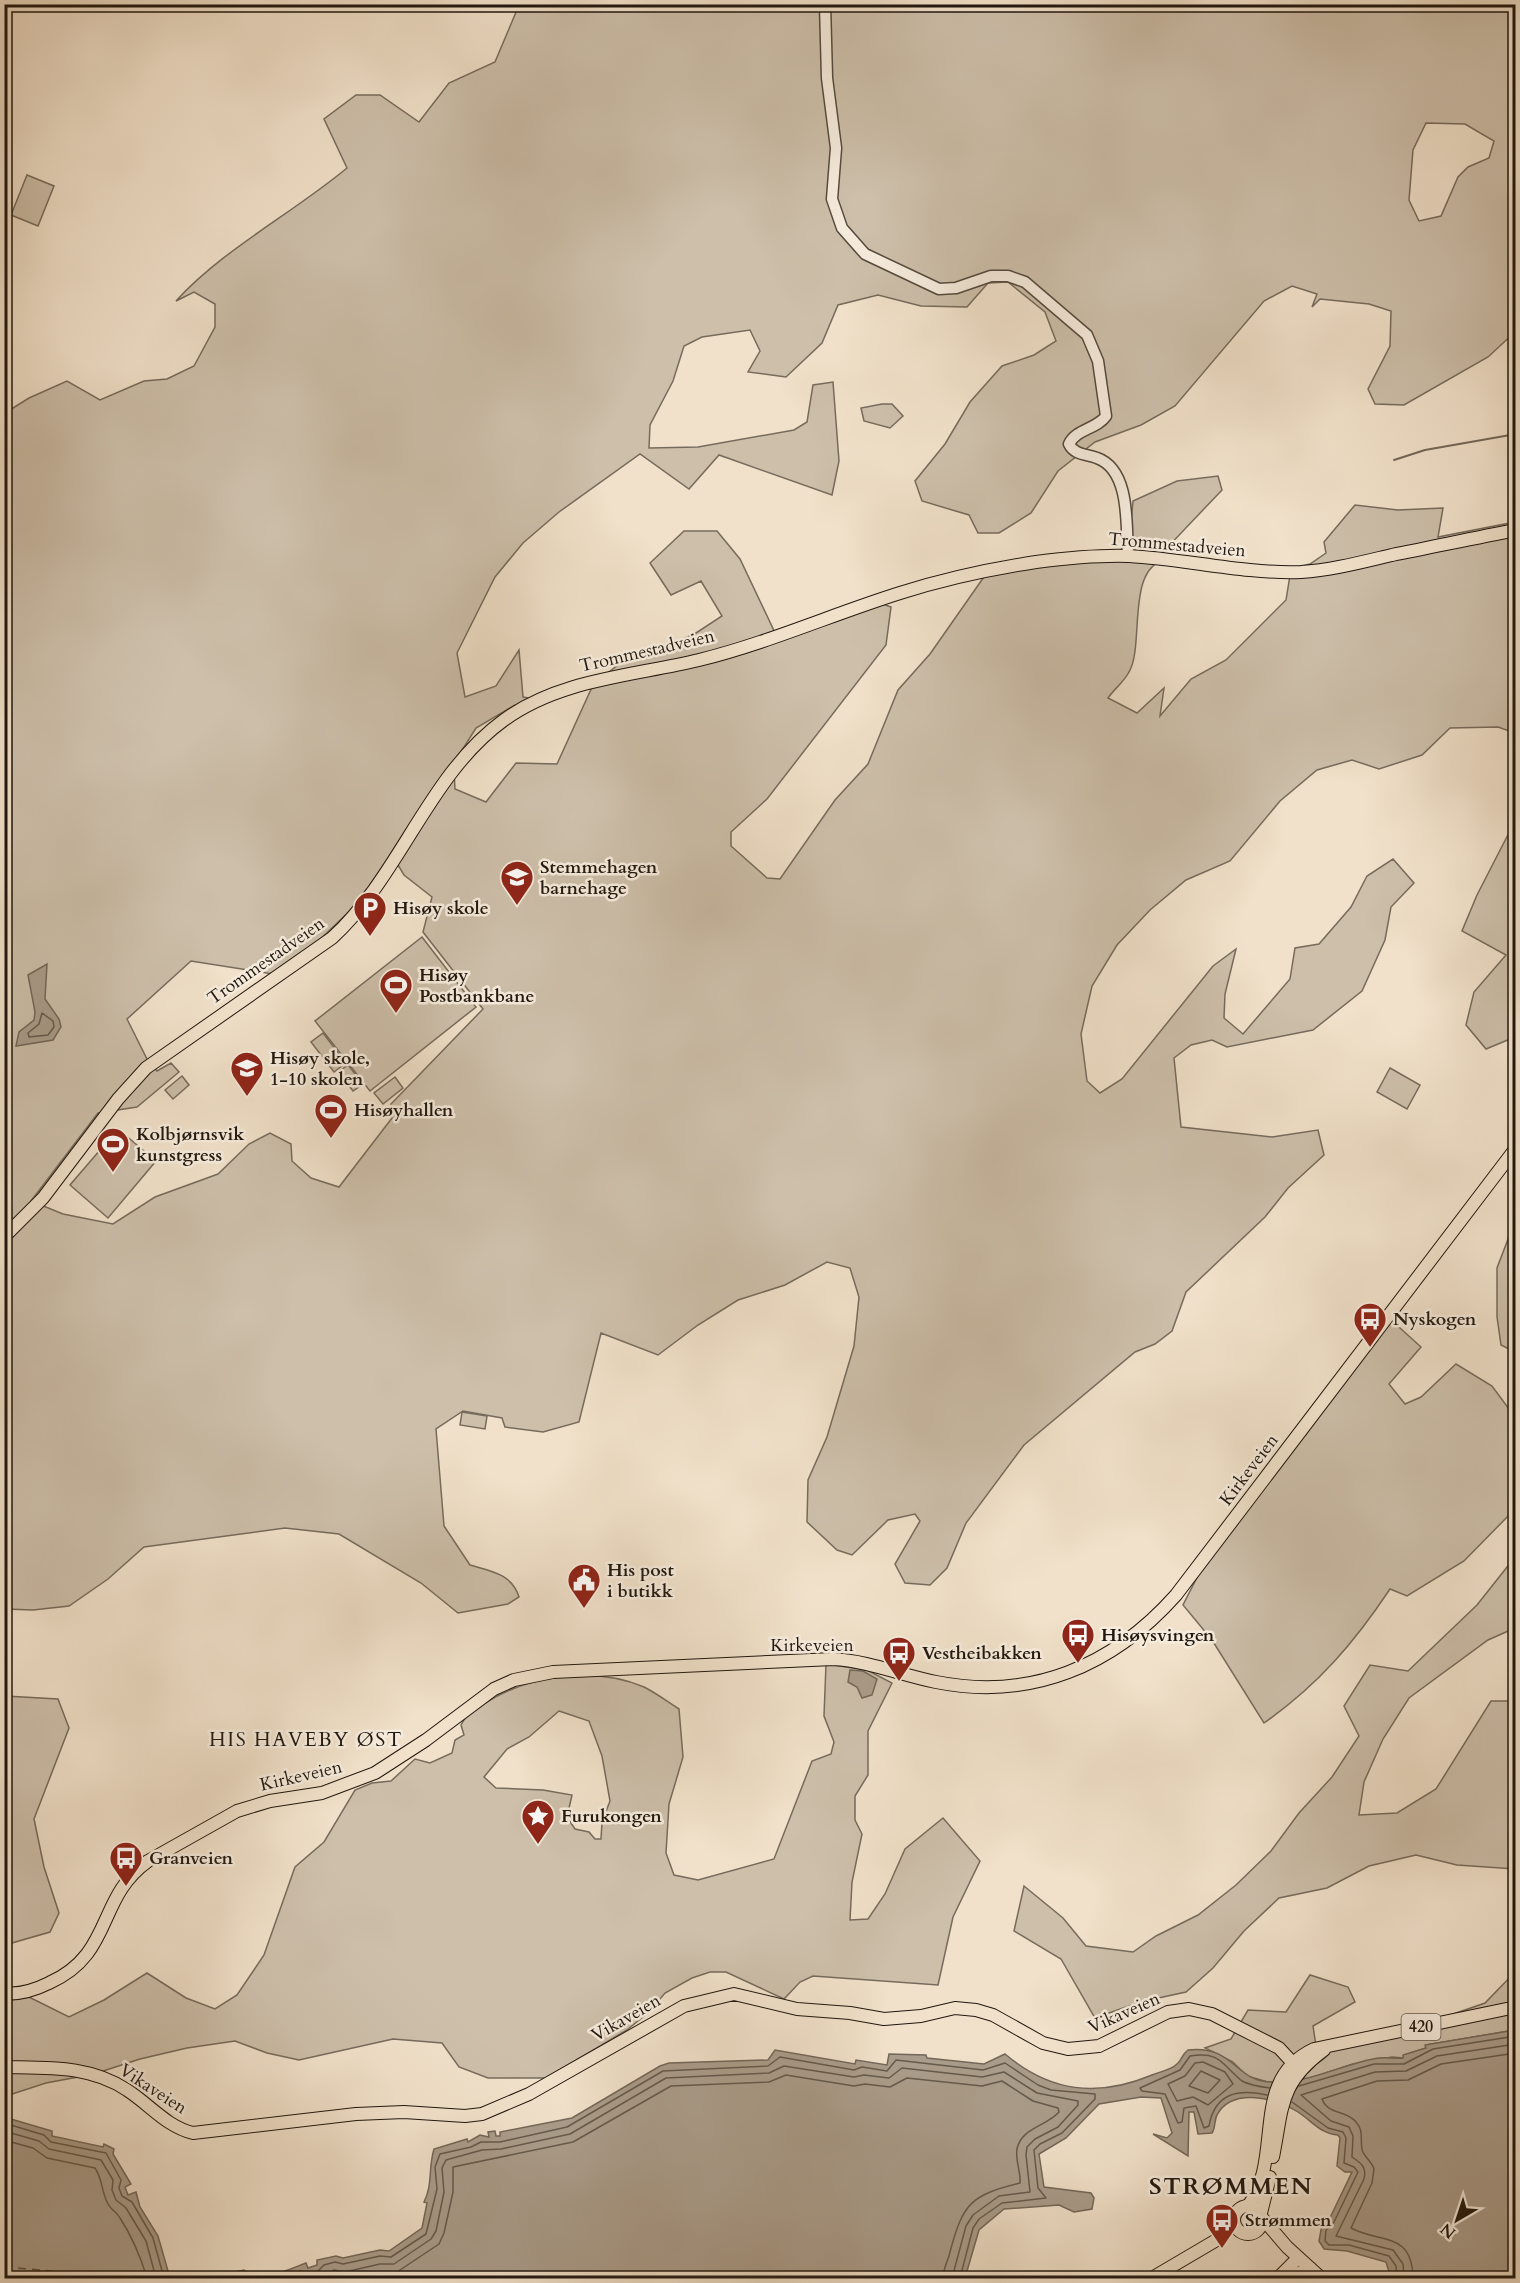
<svg xmlns="http://www.w3.org/2000/svg" width="1520" height="2283" viewBox="0 0 1520 2283" font-family="Cardo,serif">
<style>
.green{fill:#cdbfaa;stroke:#766b5c;stroke-width:1.5;fill-rule:evenodd}
.water{fill:#aa9c8a;stroke:#736758;stroke-width:1.5}
.lines{fill:none;stroke-linecap:round;stroke-linejoin:round}
.shore{stroke:#655a4c;stroke-width:1.5}
.stream{stroke:#736758;stroke-width:2}
.ferry{stroke:#574c40;stroke-width:1.5;stroke-dasharray:8 6;stroke-linecap:butt}
.minor-casing{stroke:#544a3d;stroke-width:13}
.major-casing{stroke:#20170e;stroke-width:14}
.minor{stroke:#f6ecdd;stroke-width:10}
.major{stroke:#f1e1ca;stroke-width:12}
.labels{text-anchor:middle;dominant-baseline:central;stroke-width:5;stroke-linejoin:round;paint-order:stroke}
.shield{fill:#f6ecdd;stroke:#60574c;stroke-width:1.5}
.shield-label{font-size:16px;font-weight:bold;fill:#20170e}
.street-label{font-size:18px;fill:#20170e;stroke:#f6ecdd}
.poi-label{font-size:18px;font-weight:bold;fill:#20170e;stroke:#f6ecdd;text-anchor:start}
.neighbourhood-label{font-size:20px;letter-spacing:1.5px;fill:#20170e;stroke:#f6ecdd}
.district-label{font-size:24px;font-weight:bold;letter-spacing:1.5px;fill:#20170e;stroke:#f6ecdd}
</style>
<rect width="100%" height="100%" fill="#f1e1ca"/>
<filter id="stains"><feTurbulence type="fractalNoise" baseFrequency=".00333" numOctaves="4"/><feColorMatrix values="0 0 0 0 .2 0 0 0 0 .09 0 0 0 0 .02 0 0 0 .5 -.17"/></filter>
<radialGradient id="worn" r=".72"><stop offset=".6" stop-color="#630" stop-opacity="0"/><stop offset="1" stop-color="#630" stop-opacity=".3"/></radialGradient>
<g class="green">
<path d="M519 5H1515V332L1488 357 1404 405 1375 404 1368 389 1390 346 1391 311 1369 304 1320 299 1312 307 1317 294 1292 286 1264 301 1175 406 1141 425 1095 442 1058 471 1031 513 999 533H978L969 515 922 501 915 481 945 444 970 402 1002 366 1034 355 1056 341 1045 312 1008 282 988 283 967 307 921 306 878 295 838 305 822 343 786 377 748 372 760 351 750 330 702 337 684 346 673 381 650 425 649 448 698 447 794 430 807 422 813 385 833 382 839 461 832 495 719 455 689 489 640 454 559 512 523 543 495 577 457 653 465 697 496 686 519 650 523 697 547 701 515 705 476 728 457 758 454 771 455 789 486 802 516 763 557 764 593 685 629 656 669 646 696 633 722 616 701 581 671 595 650 563 684 531H717L740 559 778 639 877 602 891 607 886 645 767 799 731 832V846L767 878 780 879 835 800 868 764 898 690 930 654 986 574 1119 554 1129 545 1133 501 1177 481 1218 476 1222 490 1163 552 1167 559C1125 567 1145 645 1129 672 1124 682 1114 689 1108 698L1137 713 1164 688 1160 716 1191 679 1226 660 1286 600 1291 569 1310 564 1326 553 1324 542 1355 505 1398 510 1443 508 1438 537 1515 522V733L1498 727 1450 728 1422 755 1379 769 1352 760 1317 770 1280 801 1230 861 1186 880 1150 910 1117 945 1092 986 1081 1034 1087 1081 1100 1093 1122 1079 1213 966 1236 949 1225 994 1224 1018 1243 1034 1290 979 1295 948 1319 944 1351 907 1367 876 1393 859 1414 883 1391 907 1385 940 1362 991 1313 1030 1227 1047 1212 1040 1191 1045 1174 1058 1181 1127 1272 1137 1318 1130 1324 1155 1288 1188 1265 1217 1186 1292 1172 1331 1155 1344 1135 1352 1024 1445 966 1523 947 1568 930 1585 905 1583 895 1564 920 1521 915 1514 888 1520 852 1555 837 1550 807 1522 808 1480 827 1437 854 1346 859 1297 850 1268 827 1262 785 1285 738 1300 698 1325 658 1355 601 1333 579 1422 543 1432 505 1427 502 1418 463 1411 436 1429 444 1526 470 1565C491 1571 512 1574 519 1597L508 1604 458 1613 421 1583 339 1534 285 1528 144 1547 108 1579 69 1606 33 1610 5 1609V413L29 398 67 381 100 400 144 381 167 379 194 366 215 327V304L194 292 176 301C222 250 293 213 347 168L324 119 356 95H380L419 122 449 83 495 62ZM1426 123 1465 124 1494 141 1489 158 1468 167 1458 177 1441 216 1419 221 1409 200 1413 150ZM398 865 404 875 432 897 423 932 483 1009 391 1104 392 1118 339 1187 311 1178 292 1161 291 1144 270 1133 249 1144 218 1174 155 1197 113 1224 63 1214 31 1201 98 1113 137 1107 179 1072 171 1063 157 1071 147 1059 127 1019 191 961 273 974 313 946Z"/>
<polygon points="27,175 54,186 38,226 11,215"/>
<polygon points="882,404 892,404 903,416 890,428 864,421 861,408"/>
<polygon points="1515,824 1515,1037 1486,1049 1466,1025 1474,992 1506,955 1462,931 1477,895 1513,825"/>
<polygon points="422,937 476,1007 370,1091 315,1021"/>
<polygon points="323,1033 346,1063 334,1072 311,1042"/>
<polygon points="348,1065 363,1084 353,1091 338,1072"/>
<polygon points="1390,1068 1420,1085 1407,1109 1377,1092"/>
<polygon points="182,1076 189,1085 173,1099 165,1090"/>
<polygon points="395,1077 403,1088 383,1104 374,1093"/>
<polygon points="118,1129 156,1161 108,1218 70,1185"/>
<polygon points="1515,1221 1515,1352 1501,1345 1497,1317 1497,1268"/>
<path d="M1389 1318 1421 1347 1389 1384 1405 1404 1421 1397 1456 1364 1492 1386 1515 1417V1509L1464 1561 1407 1596 1390 1589C1354 1643 1318 1685 1264 1723L1212 1640 1183 1605 1205 1562Z"/>
<polygon points="462,1412 487,1416 485,1429 460,1425"/>
<polygon points="1515,1557 1515,1628 1488,1640 1409,1698 1383,1739 1364,1782 1359,1815 1397,1813 1436,1789 1491,1701 1515,1701 1515,1869 1457,1865 1416,1855 1369,1866 1327,1888 1279,1898 1244,1931 1213,1968 1186,1992 1140,2002 1095,2018 1061,1959 1014,1931 1024,1886 1063,1918 1086,1946 1133,1952 1156,1936 1198,1915 1236,1885 1271,1851 1299,1813 1332,1777 1359,1736 1344,1706 1370,1665 1408,1671 1477,1605"/>
<path d="M826 1664 867 1670 892 1683 868 1731V1775L855 1796V1820L862 1834 852 1882 850 1920 868 1919 885 1894 905 1849 943 1818 980 1861 953 1917 938 1985 813 1976 800 1982 784 1999 726 1972H710L692 1978 665 1993 649 2012 627 2030 546 2078H488L459 2067 442 2043 393 2039 299 2060 267 2053 235 2041 187 2048 140 2059 94 2074 46 2083 9 2095 10 2111 5 2114V2001L29 1997 69 2017 104 2000 147 1973 186 1998 215 2009 237 1995 264 1955 295 1867 324 1842 355 1790 372 1783 391 1781 415 1759 430 1763 452 1753 455 1740 464 1735 461 1725C466 1714 475 1710 484 1704 527 1675 596 1666 644 1687 656 1693 668 1702 679 1709L683 1757 669 1804 666 1853 674 1875 698 1880 774 1859 812 1761 831 1754 834 1742 824 1716ZM559 1711 589 1721 602 1756 610 1801 602 1822 601 1839H595L589 1832 575 1829 567 1817 572 1795 543 1790 496 1788 484 1777 507 1749 529 1737Z"/>
<polygon points="5,1696 58,1699 69,1728 34,1819 44,1867 59,1913 50,1932 5,1945"/>
<polygon points="1515,1972 1515,2030 1426,2045 1426,2048 1404,2055 1404,2058 1392,2057 1353,2064 1304,2080 1268,2082 1247,2076 1233,2062 1205,2048 1231,2039 1248,2010 1286,2012 1310,1975 1348,1987 1355,2002 1313,2026 1316,2046 1439,2019 1485,2003"/>
</g>
<g class="water">
<polygon points="47,964 45,999 59,1019 61,1027 53,1040 16,1046 19,1032 34,1020 35,1012 28,975"/>
<polygon points="850,1670 863,1671 877,1679 872,1695 862,1698 857,1687 848,1682"/>
<path d="M1515 2030V2278H1391L1386 2262 1347 2251 1324 2249 1319 2241 1322 2224 1328 2222 1352 2172H1345L1337 2166 1340 2138 1338 2135C1321 2134 1313 2122 1298 2112 1277 2098 1232 2087 1217 2115 1214 2120 1216 2127 1212 2133L1198 2134 1194 2112H1189L1188 2156 1153 2134 1167 2138 1172 2133 1161 2098 1141 2097 1099 2104 1066 2138 1039 2154 1044 2187 1091 2193 1094 2198 1092 2209 1074 2212 1059 2205 1004 2209 979 2230 965 2278H209L244 2270C262 2283 287 2270 306 2263L308 2268 317 2265V2260L336 2256 343 2258 380 2250 389 2251 422 2228 427 2203 424 2202C433 2184 428 2169 434 2149L467 2139 468 2142 480 2135 489 2137 488 2132 495 2131 496 2136H500V2132L572 2118 660 2066 669 2063 768 2060 775 2050 855 2064 856 2060 887 2065 889 2054 926 2055 927 2058 984 2064 1005 2054C1050 2092 1097 2098 1152 2075 1159 2072 1171 2070 1177 2064 1182 2060 1182 2054 1188 2050 1234 2045 1235 2081 1270 2082 1307 2084 1338 2066 1373 2059 1385 2056 1392 2059 1403 2058V2055L1426 2048 1425 2045Z"/>
<polygon points="4,2117 52,2131 52,2136 103,2147 104,2144 114,2149 113,2154 131,2184 125,2187 128,2195 136,2192 140,2207 158,2236 170,2278 5,2278"/>
</g>
<g class="lines">
<g class="shore">
<polygon points="42,1013 53,1021 54,1027 48,1035 29,1037 28,1033 39,1024"/>
<polygon points="1203,2062 1225,2072 1233,2084 1208,2105 1193,2097 1177,2101 1168,2084 1185,2076 1195,2063"/>
<polygon points="1201,2071 1220,2080 1208,2093 1189,2086"/>
<polyline points="1299,2086 1374,2064 1404,2064 1433,2049 1516,2036"/>
<path d="M1267 2095C1239 2089 1215 2092 1209 2126L1204 2128 1196 2106 1184 2108 1182 2122 1178 2123 1165 2094 1142 2091 1140 2088 1180 2070 1190 2056C1221 2051 1222 2065 1242 2081 1249 2085 1262 2087 1270 2088"/>
<polyline points="1292,2102 1328,2128 1343,2132 1346,2138 1344,2163 1354,2167 1358,2172 1333,2224 1326,2230 1325,2241 1329,2245 1349,2245 1389,2256 1396,2266 1397,2278"/>
<polyline points="4,2123 44,2135 51,2142 106,2153 121,2180 119,2188 122,2196 132,2202 153,2238 164,2278"/>
<polyline points="4,2131 39,2141 49,2149 101,2160 113,2180 112,2190 116,2200 126,2208 146,2241 156,2278"/>
<path d="M4 2140 33 2148 47 2158 95 2168C103 2180 101 2191 108 2204 111 2210 117 2212 120 2218 133 2238 140 2255 147 2278"/>
<polyline points="281,2278 301,2271 309,2274 318,2271 324,2265 335,2262 343,2264 380,2256 391,2257 426,2234 437,2189 435,2167 440,2154 471,2147 481,2142 500,2142 567,2127 663,2071 768,2066 780,2057 854,2070 862,2067 887,2071 896,2060 983,2070 1005,2063 1038,2085 1051,2090 1095,2094 1095,2099 1062,2133 1040,2144 1034,2150 1038,2188 1046,2198 1002,2203 979,2219 973,2228 960,2278"/>
<polyline points="320,2278 334,2270 345,2272 380,2264 394,2264 431,2239 436,2231 444,2192 442,2168 446,2160 482,2150 501,2149 570,2134 666,2078 769,2073 784,2066 854,2077 864,2075 889,2078 902,2068 982,2077 1004,2072 1037,2093 1078,2101 1078,2105 1058,2127 1035,2139 1027,2147 1026,2155 1030,2192 999,2196 973,2215 966,2226 952,2278"/>
<path d="M354 2278 397 2272 439 2244 444 2233 453 2192V2167L573 2142 671 2086 769 2082 786 2075 854 2086 865 2084 890 2087 907 2078 982 2086 1002 2081 1033 2101 1058 2108 1059 2112C1047 2126 1021 2128 1017 2149 1015 2160 1021 2172 1020 2183 971 2195 963 2203 950 2252 948 2261 943 2269 943 2278"/>
<path d="M1404 2278 1403 2264 1393 2250 1336 2236 1364 2179C1367 2167 1361 2163 1352 2157L1353 2136 1349 2127 1331 2121 1301 2095 1375 2072 1406 2071 1437 2056 1516 2044"/>
<path d="M1413 2278C1412 2231 1381 2244 1351 2228L1372 2183 1374 2169C1372 2161 1362 2155 1362 2149 1360 2138 1364 2131 1356 2122 1347 2110 1328 2115 1322 2099L1377 2081 1408 2080 1441 2064 1516 2053"/>
</g>
<polyline class="stream" points="1394,460 1425,450 1516,434"/>
<polyline class="ferry" points="4,2267 134,2278"/>
<defs>
<path id="minor" d="M825 4 827 78 836 148 832 199 842 228 865 254 939 289 956 288 991 276H1008L1025 282 1087 335 1098 361 1106 416C1097 429 1076 429 1069 444 1074 455 1087 454 1097 458 1131 470 1126 527 1128 556"/>
<g id="major">
<polyline points="4,12 9,4"/>
<path d="M4 1237 43 1198 118 1099 146 1068 332 938C401 875 428 775 504 720 560 679 633 676 699 660 768 643 833 614 900 593 944 579 990 569 1036 562 1067 558 1098 555 1129 556 1186 559 1243 574 1301 572 1332 570 1362 562 1392 555 1433 547 1474 538 1516 530"/>
<path d="M4 1993C21 1995 35 1990 49 1983 114 1954 96 1898 148 1861L237 1811 270 1801 322 1793 375 1773 426 1740 494 1689 514 1680 553 1672 833 1659C869 1661 901 1675 936 1682 1031 1701 1113 1666 1176 1595L1516 1148"/>
<path d="M4 2067C47 2068 90 2065 127 2090 149 2104 167 2127 193 2133L356 2114 404 2112 465 2116 482 2114 529 2094 684 2006 734 1994 797 2009 850 2013 884 2019 921 2016 955 2008 976 2010 993 2015 1043 2043 1068 2049 1099 2046 1168 2012 1189 2009 1212 2014 1279 2048 1292 2062 1296 2074"/>
<path d="M1273 2157C1283 2107 1279 2083 1324 2050"/>
<circle cx="1248" cy="2220" r="14"/>
<path d="M1248 2206C1285 2156 1248 2080 1314 2049L1516 2007"/>
<polyline points="1261,2213 1270,2177"/>
<polyline points="1263,2219 1287,2247 1321,2278"/>
<polyline points="1152,2278 1220,2238 1234,2222"/>
<polyline points="1278,2278 1298,2258"/>
<polyline points="1288,2278 1310,2268"/>
</g>
</defs>
<use href="#minor" class="minor-casing"/>
<use href="#major" class="major-casing"/>
<use href="#minor" class="minor"/>
<use href="#major" class="major"/>
</g>
<defs>
<symbol id="school-pin" viewBox="-11 -11 22 30"><path d="M0 17L-7.5 6A9.5 9.5 0 1 1 7.5 6Z" fill="#8f2418" stroke="#f6ecdd"/><path d="M0-5L7-2L0 1L-7-2ZM-4 1L0 2.5L4 1V4Q0 6-4 4Z" fill="#fff"/></symbol>
<symbol id="parking-pin" viewBox="-11 -11 22 30"><path d="M0 17L-7.5 6A9.5 9.5 0 1 1 7.5 6Z" fill="#8f2418" stroke="#f6ecdd"/><path d="M-3.5-5.5H1a3.5 3.5 0 0 1 0 7H-1V5.5H-3.5ZM-1-3.4V-.6H.8a1.4 1.4 0 0 0 0-2.8Z" fill="#fff"/></symbol>
<symbol id="stadium-pin" viewBox="-11 -11 22 30"><path d="M0 17L-7.5 6A9.5 9.5 0 1 1 7.5 6Z" fill="#8f2418" stroke="#f6ecdd"/><path d="M0-5a6.5 5 0 1 0 0 10a6.5 5 0 1 0 0-10ZM-3.5-1.8h7v3.6h-7Z" fill="#fff"/></symbol>
<symbol id="bus-pin" viewBox="-11 -11 22 30"><path d="M0 17L-7.5 6A9.5 9.5 0 1 1 7.5 6Z" fill="#8f2418" stroke="#f6ecdd"/><path d="M-5-6H5V4H4V6H2V4H-2V6H-4V4H-5ZM-3.5-4V0h7V-4ZM-3.5 1.2v1.5H-2V1.2ZM2 1.2v1.5H3.5V1.2Z" fill="#fff"/></symbol>
<symbol id="civic-pin" viewBox="-11 -11 22 30"><path d="M0 17L-7.5 6A9.5 9.5 0 1 1 7.5 6Z" fill="#8f2418" stroke="#f6ecdd"/><path d="M-.6-6.5H3V-4.5H.6V-3L4-1V1h2V6H-6V1h2V-1L-.6-3ZM-1.2 2.5V6h2.4V2.5Z" fill="#fff"/></symbol>
<symbol id="sight-pin" viewBox="-11 -11 22 30"><path d="M0 17L-7.5 6A9.5 9.5 0 1 1 7.5 6Z" fill="#8f2418" stroke="#f6ecdd"/><path d="M0-6L1.8-2.2L6-1.7L2.9 1.2L3.7 5.4L0 3.3L-3.7 5.4L-2.9 1.2L-6-1.7L-1.8-2.2Z" fill="#fff"/></symbol>
</defs>
<g fill-rule="evenodd">
<use href="#school-pin" x="498" y="858" width="38" height="52"/>
<use href="#parking-pin" x="351" y="889" width="38" height="52"/>
<use href="#stadium-pin" x="377" y="966" width="38" height="52"/>
<use href="#school-pin" x="228" y="1049" width="38" height="52"/>
<use href="#stadium-pin" x="312" y="1091" width="38" height="52"/>
<use href="#stadium-pin" x="94" y="1125" width="38" height="52"/>
<use href="#bus-pin" x="1351" y="1300" width="38" height="52"/>
<use href="#civic-pin" x="565" y="1561" width="38" height="52"/>
<use href="#bus-pin" x="1059" y="1616" width="38" height="52"/>
<use href="#bus-pin" x="880" y="1634" width="38" height="52"/>
<use href="#sight-pin" x="519" y="1797" width="38" height="52"/>
<use href="#bus-pin" x="107" y="1839" width="38" height="52"/>
<use href="#bus-pin" x="1203" y="2201" width="38" height="52"/>
</g>
<g class="labels">
<rect class="shield" x="1401.5" y="2014" width="39" height="26" rx="4.5"/>
<g class="shield-label">
<text x="1421" y="2027">420</text>
</g>
<g class="street-label">
<text transform="translate(1177 545) rotate(5)">Trommestadveien</text>
<text transform="translate(647 651) rotate(-13)">Trommestadveien</text>
<text transform="translate(266 961) rotate(-35)">Trommestadveien</text>
<text transform="translate(1249 1470) rotate(-53)">Kirkeveien</text>
<text x="812" y="1645">Kirkeveien</text>
<text transform="translate(301 1776) rotate(-13)">Kirkeveien</text>
<text transform="translate(1124 2013) rotate(-24)">Vikaveien</text>
<text transform="translate(626 2018) rotate(-30)">Vikaveien</text>
<text transform="translate(153 2089) rotate(33)">Vikaveien</text>
</g>
<g class="poi-label">
<text x="540" y="867">Stemmehagen<tspan x="540" dy="21">barnehage</tspan></text>
<text x="393" y="908">Hisøy skole</text>
<text x="419" y="975">Hisøy<tspan x="419" dy="21">Postbankbane</tspan></text>
<text x="270" y="1058">Hisøy skole,<tspan x="270" dy="21">1-10 skolen</tspan></text>
<text x="354" y="1110">Hisøyhallen</text>
<text x="136" y="1134">Kolbjørnsvik<tspan x="136" dy="21">kunstgress</tspan></text>
<text x="1393" y="1319">Nyskogen</text>
<text x="607" y="1570">His post<tspan x="607" dy="21">i butikk</tspan></text>
<text x="1101" y="1635">Hisøysvingen</text>
<text x="922" y="1653">Vestheibakken</text>
<text x="561" y="1816">Furukongen</text>
<text x="149" y="1858">Granveien</text>
<text x="1245" y="2220">Strømmen</text>
</g>
<g class="neighbourhood-label">
<text x="306" y="1739">HIS HAVEBY ØST</text>
</g>
<g class="district-label">
<text x="1231" y="2186">STRØMMEN</text>
</g>
</g>
<rect width="1520" height="2283" fill="none" stroke="#f1e1ca" stroke-width="24"/>
<rect x="6" y="6" width="1508" height="2271" fill="none" stroke="#20170e" stroke-width="3"/>
<rect x="12" y="12" width="1496" height="2259" fill="none" stroke="#20170e" stroke-width="1.5"/>
<g transform="translate(1457 2220) rotate(219)" stroke="#f6ecdd" stroke-width="4.5" paint-order="stroke">
<path d="M0-4.5L10 22L0 15L-10 22Z" fill="#20170e"/>
<text y="-9" font-size="16" font-weight="bold" text-anchor="middle" fill="#20170e">N</text>
</g>
<rect width="100%" height="100%" filter="url(#stains)"/>
<rect width="100%" height="100%" fill="url(#worn)"/>
</svg>
